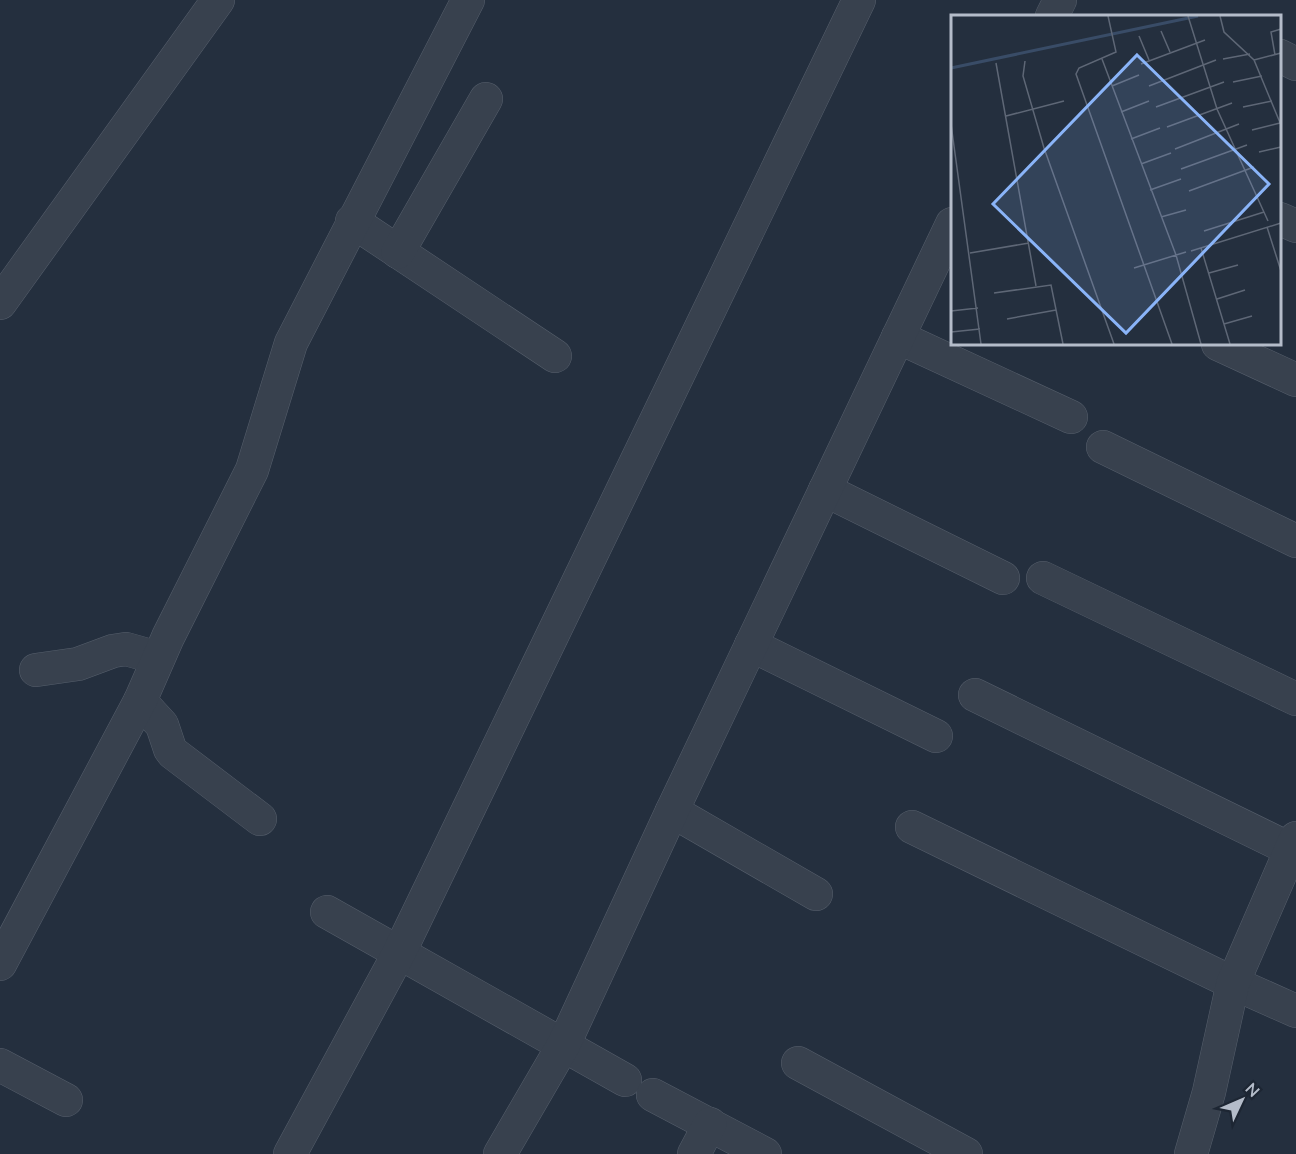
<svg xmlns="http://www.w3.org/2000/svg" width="1296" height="1154" viewBox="0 0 1296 1154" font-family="Mulish,sans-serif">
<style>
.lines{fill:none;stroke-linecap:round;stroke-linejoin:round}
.minor-casing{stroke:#565f6c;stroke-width:34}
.minor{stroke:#38414e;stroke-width:33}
.inset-river{fill:none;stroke:#394c67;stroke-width:3}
.inset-road{fill:none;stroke:#5e6776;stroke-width:1.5}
.view{fill:#8ab4f8;fill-opacity:0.15;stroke:#8ab4f8;stroke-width:3}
.inset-edge{fill:none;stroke:#b4bcc9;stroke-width:3}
</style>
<rect width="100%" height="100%" fill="#242f3e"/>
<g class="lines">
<defs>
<g id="minor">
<polyline points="1052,16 1060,0"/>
<polyline points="1280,56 1296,64"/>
<polyline points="1280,219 1296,226"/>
<polyline points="352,221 555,356"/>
<polyline points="398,252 486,99"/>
<polyline points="0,303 218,0"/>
<polyline points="898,337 1071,417"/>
<polyline points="1218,344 1296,380"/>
<polyline points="1103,447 1296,541"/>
<polyline points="825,490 1003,578"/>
<polyline points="1043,578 1296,699"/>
<polyline points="751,645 936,736"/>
<polyline points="36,670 78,664 113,651 126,649 158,658"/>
<polyline points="975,695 1296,852"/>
<polyline points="140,701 162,725 170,749 173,753 260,819"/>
<polyline points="672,811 816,894"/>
<polyline points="912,827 1233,983 1296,1011"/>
<polyline points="327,912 625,1080"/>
<polyline points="0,964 140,701 168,637 252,470 291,343 468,0"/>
<polyline points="798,1063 966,1154"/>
<polyline points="0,1065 66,1100"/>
<polyline points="653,1095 765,1154"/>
<polyline points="290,1154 399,953 859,0"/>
<polyline points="500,1154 564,1044 672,811 952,224"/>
<polyline points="694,1154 710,1124"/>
<polyline points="1191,1154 1209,1092 1233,983 1296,838"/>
</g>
</defs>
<use href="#minor" class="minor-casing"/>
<use href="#minor" class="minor"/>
</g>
<g transform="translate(951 15)">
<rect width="330" height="330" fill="#242f3e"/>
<path class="inset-river" d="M0 53 247 1"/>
<path class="inset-road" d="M157 1 165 37 128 53 125 59 221 329M237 1 266 94 317 206M269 1 273 17 303 45 330 110M210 16 219 37M188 21 198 45M324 40 320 17 330 14M151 44 225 240 250 329M272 44 299 39M303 45 330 38M74 46 72 61 93 133 163 329M45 48 85 271M190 49 254 25M282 67 311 61M161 71 188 60M198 71 265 45M205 92 273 67M292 92 321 86M170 97 198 86M55 101 113 86M0 109 30 329M216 112 281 88M301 115 329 108M180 124 209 113M224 134 288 109M308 137 330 132M190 149 220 138M230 154 296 130M199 175 230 164M238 176 303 152M210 202 235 195M316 212 330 256M253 216 313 197M250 233 279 329M240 236 330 208M19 238 78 228M183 253 235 237M258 258 287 250M43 278 100 270 112 329M266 284 294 275M0 296 27 293M56 304 105 295M273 309 301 301M0 317 29 314"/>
<path class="view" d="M186 40 318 169 175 318 42 189Z"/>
<rect width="330" height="330" class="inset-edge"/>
</g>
<g transform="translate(1242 1100) rotate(46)" stroke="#1d2633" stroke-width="4.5" paint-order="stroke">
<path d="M0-4.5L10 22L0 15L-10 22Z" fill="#b4bcc9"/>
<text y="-9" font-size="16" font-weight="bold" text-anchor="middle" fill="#b4bcc9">N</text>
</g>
</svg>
